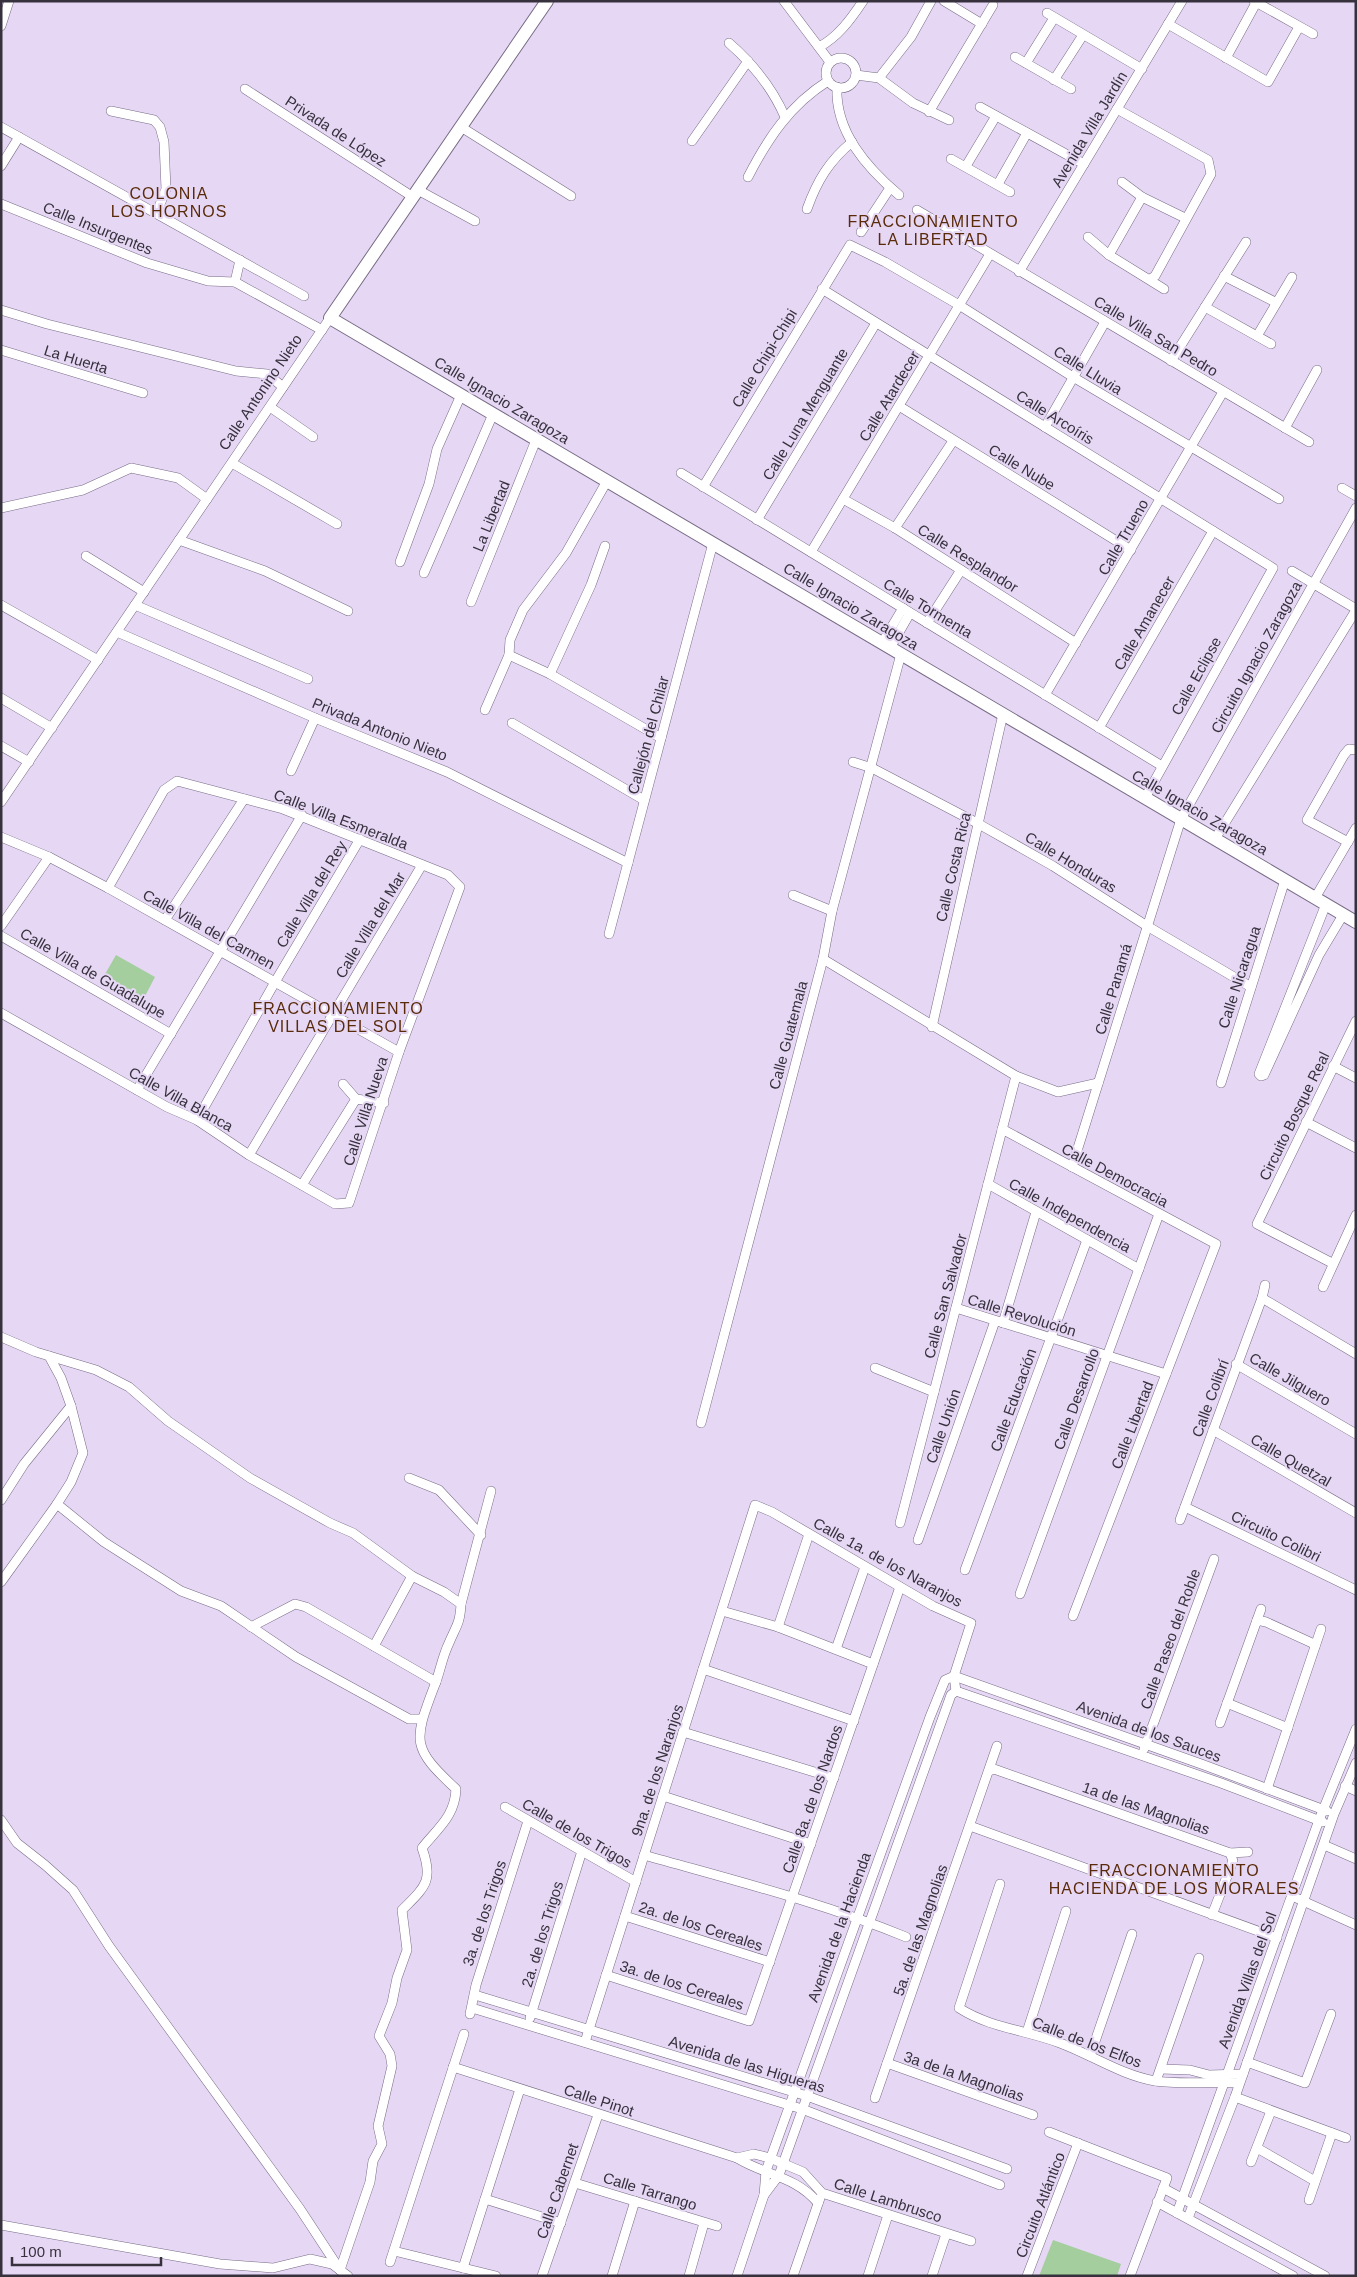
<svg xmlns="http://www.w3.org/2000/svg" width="1357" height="2277" viewBox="0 0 1357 2277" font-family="Arial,sans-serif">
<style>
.green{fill:#a4ce9e}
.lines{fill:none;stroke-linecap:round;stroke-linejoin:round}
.minor-casing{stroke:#786c86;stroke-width:10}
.secondary-casing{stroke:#786c86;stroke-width:14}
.minor{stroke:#fff;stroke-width:9}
.secondary{stroke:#fff;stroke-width:12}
.labels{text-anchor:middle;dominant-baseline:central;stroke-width:4;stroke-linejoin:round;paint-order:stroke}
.street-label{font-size:15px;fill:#36313c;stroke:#e6d8f5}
.neighbourhood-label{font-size:16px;letter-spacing:1px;fill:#5a2b0b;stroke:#e6d8f5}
</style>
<rect width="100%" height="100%" fill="#e6d8f5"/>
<g class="green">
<polygon points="116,955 155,977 144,998 104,976"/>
<polygon points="1053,2240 1121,2264 1117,2276 1039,2276"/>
</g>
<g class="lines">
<defs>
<g id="minor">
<polyline points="784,1 830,62"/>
<polyline points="944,1 982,24"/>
<polyline points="1254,1 1313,34"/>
<polyline points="1047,13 1142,69"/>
<polyline points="1168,24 1268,82 1299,27"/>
<polyline points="1,26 9,1"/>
<path d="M729 43C753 64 772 87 785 117"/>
<path d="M819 47C838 37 851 19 863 1"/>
<polyline points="1015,57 1071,89"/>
<circle cx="841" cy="73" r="15"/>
<polyline points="1226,58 1256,3"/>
<polyline points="1026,63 1054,18"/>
<polyline points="856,75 879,78 913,103 949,120"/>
<polyline points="879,78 911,37 931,1"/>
<polyline points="1054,80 1083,35"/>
<path d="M837 87C835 132 867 168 899 195"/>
<polyline points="245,89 413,197"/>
<polyline points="980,107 1084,164"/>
<polyline points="1117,109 1208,160 1211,174 1155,276 1150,279"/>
<polyline points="111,111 154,120 160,127 164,142 166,189 157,212"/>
<polyline points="929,112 993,5"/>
<polyline points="1,127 304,296"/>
<polyline points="461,127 571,196"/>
<polyline points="692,141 748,61"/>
<polyline points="951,159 1010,192"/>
<polyline points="1,166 19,137"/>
<polyline points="966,166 996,116"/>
<path d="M748 177C768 138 790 105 828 81"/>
<polyline points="1122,182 1142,197 1185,218"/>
<polyline points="998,184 1027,133"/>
<polyline points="418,190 475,221"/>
<polyline points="1,204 147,263 208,281 235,282 322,330"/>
<path d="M807 209C817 181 829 161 852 142"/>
<polyline points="917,210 1309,442"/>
<polyline points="861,232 890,188"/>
<polyline points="1088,237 1109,255 1164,289"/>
<polyline points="1109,255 1142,197"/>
<polyline points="1019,272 1182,1"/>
<polyline points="1224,276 1275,302"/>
<polyline points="235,282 240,260"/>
<polyline points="822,289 1273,568 1145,798"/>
<polyline points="1205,307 1271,344"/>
<polyline points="1,310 47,324 236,371 267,374 283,387"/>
<polyline points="1257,336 1292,277"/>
<polyline points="1,350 143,393"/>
<polyline points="1171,361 1246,242"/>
<polyline points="899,406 1131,550"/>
<polyline points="270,407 313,437"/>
<polyline points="1045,427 1105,322"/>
<polyline points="1285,428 1317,370"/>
<polyline points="232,463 337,524"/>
<polyline points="681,473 1162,766"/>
<polyline points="703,487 850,245 885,262 959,305 1073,377 1279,499"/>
<polyline points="1342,488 1356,496"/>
<polyline points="843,499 895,528 1076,643"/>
<polyline points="1,508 83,490 131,468 178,478 207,499"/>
<polyline points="757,520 876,323"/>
<polyline points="895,528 953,441"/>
<polyline points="179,540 265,571 348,611"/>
<polyline points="811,552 990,254"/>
<polyline points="86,556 144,592"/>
<polyline points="400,562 429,484 437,449 461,395"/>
<polyline points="1292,571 1356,609"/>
<polyline points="424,573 493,414"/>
<polyline points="471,602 536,440"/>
<polyline points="1,605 98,660"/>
<polyline points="135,605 308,679"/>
<polyline points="927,623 961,570"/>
<polyline points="117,632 315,718 447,772 628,863"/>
<polyline points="882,643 903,608"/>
<polyline points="890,648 910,613"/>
<polyline points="509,655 550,674 661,738"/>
<polyline points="550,674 591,585 605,546"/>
<polyline points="1045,695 1223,392"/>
<polyline points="1,698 52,728"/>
<polyline points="485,710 509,655 510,640 523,610 566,553 607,481"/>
<polyline points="512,723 644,800"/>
<polyline points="1099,728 1213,531"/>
<polyline points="1,746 29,762"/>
<polyline points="853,762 872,768 977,823 1053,866 1147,926 1251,987"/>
<polyline points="291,771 315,718"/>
<polyline points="1,802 330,318"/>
<polyline points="1,837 49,857 108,888 399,1052"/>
<polyline points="1215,839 1356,610"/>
<polyline points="1348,842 1307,820 1344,755 1349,749 1356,750"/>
<polyline points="793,895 832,911"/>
<polyline points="1315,898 1356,828"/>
<polyline points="1326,904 1259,1074 1261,1076 1264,1075 1319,955 1343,915"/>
<polyline points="165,920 244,799"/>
<polyline points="1,926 49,857"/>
<polyline points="609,934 713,543"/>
<polyline points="1,936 171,1034"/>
<polyline points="823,959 1016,1076 1058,1092 1098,1083"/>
<polyline points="1,1013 167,1107 197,1120 249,1155 335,1204 349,1203 399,1052 460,887 448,875 283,809 177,781 164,790 108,888"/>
<polyline points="932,1027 1003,714"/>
<polyline points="1333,1066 1356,1078"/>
<polyline points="1221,1083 1285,880"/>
<polyline points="343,1084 356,1099"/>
<polyline points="137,1090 302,815"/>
<polyline points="356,1099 384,1103"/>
<polyline points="197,1120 275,982 360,839"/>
<polyline points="1306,1122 1356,1148"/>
<polyline points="1002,1129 1216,1244 1073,1616"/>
<polyline points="249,1155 422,865"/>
<polyline points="1072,1167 1181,819 1356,508"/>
<polyline points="988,1184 1139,1269"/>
<polyline points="302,1185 356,1099"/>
<polyline points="1332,1263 1257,1224 1356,1021"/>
<polyline points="1323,1287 1356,1215"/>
<polyline points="1262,1298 1356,1354"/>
<polyline points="956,1308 1166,1374"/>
<polyline points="1003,1323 1036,1212"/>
<path d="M1 1337 36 1352 96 1370 129 1387 168 1421 250 1478 330 1523 353 1533 412 1576 444 1592 461 1604C460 1624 456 1626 449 1643 442 1657 440 1673 434 1687 413 1742 412 1748 456 1789 455 1816 438 1828 422 1848 434 1881 425 1887 402 1910L407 1950 397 1978 392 2003 379 2036 390 2054 392 2066 378 2126 382 2144 373 2161 370 2182 340 2270"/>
<polyline points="49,1356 61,1378 71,1406 83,1453 71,1482 57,1504 104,1542 181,1591 221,1606 296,1657 409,1719 422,1719"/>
<polyline points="1236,1364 1356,1434"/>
<polyline points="875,1368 934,1392"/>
<polyline points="701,1423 823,959 832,911 901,654"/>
<polyline points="1213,1430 1356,1513"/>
<polyline points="409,1478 439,1490 481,1535"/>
<polyline points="1,1500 24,1464 71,1406"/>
<polyline points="1185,1507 1356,1590"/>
<polyline points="1180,1520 1262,1298 1265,1285"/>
<polyline points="900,1523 1016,1076"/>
<polyline points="918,1540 995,1321"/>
<polyline points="965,1570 1087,1240"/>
<polyline points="1,1582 57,1504"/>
<polyline points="1020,1594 1159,1214"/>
<polyline points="461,1604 491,1491"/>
<polyline points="722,1611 778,1627 873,1664"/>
<polyline points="1257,1620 1266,1622 1312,1643 1315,1646"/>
<polyline points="251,1627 295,1604 306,1607 436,1682"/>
<polyline points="778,1627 809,1534"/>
<polyline points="374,1646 412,1576"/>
<polyline points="836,1649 865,1567"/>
<polyline points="703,1669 854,1721"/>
<polyline points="954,1676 1204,1765 1327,1811"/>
<polyline points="956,1691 1221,1783 1323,1822"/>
<polyline points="1227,1703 1288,1728"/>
<polyline points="1220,1723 1261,1609"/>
<polyline points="683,1732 834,1778"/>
<polyline points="1144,1749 1214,1559"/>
<polyline points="989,1771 994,1769 1230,1853 1233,1861 1212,1915"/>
<polyline points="1345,1786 1356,1791"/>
<polyline points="1267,1789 1321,1629"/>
<polyline points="663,1796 811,1844"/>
<polyline points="505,1807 636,1882"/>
<polyline points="1,1820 17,1843 45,1865 73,1890 109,1946 300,2209 340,2270"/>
<polyline points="970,1826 1277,1938"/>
<polyline points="1324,1845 1356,1859"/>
<polyline points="1230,1853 1248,1852"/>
<path d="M644 1855C732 1880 821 1902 906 1937"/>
<path d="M1000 1884 959 2008C990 2028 1026 2030 1060 2043 1092 2055 1121 2075 1155 2081 1183 2085 1212 2081 1239 2083"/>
<polyline points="1292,1896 1356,1925"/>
<polyline points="625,1916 770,1962"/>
<polyline points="606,1975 749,2021 900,1587"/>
<polyline points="475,1995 807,2096 1007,2169"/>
<polyline points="472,2008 802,2109 1000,2185"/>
<polyline points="470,2014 476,1985 528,1821"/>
<polyline points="530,2018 582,1851"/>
<polyline points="1027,2032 1066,1911"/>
<polyline points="585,2042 755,1505 772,1512 933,1606 971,1623 954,1676 956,1691"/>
<polyline points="1090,2056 1132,1934"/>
<polyline points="1247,2062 1305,2083 1331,2014"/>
<polyline points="887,2063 1033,2115"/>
<path d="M453 2067 737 2158C764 2175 796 2176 818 2203"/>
<polyline points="1161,2069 1190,2070 1209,2075 1243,2074"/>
<polyline points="1156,2081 1199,1958"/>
<polyline points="1235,2097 1346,2138"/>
<polyline points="875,2098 997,1746"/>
<polyline points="1049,2132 1167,2178 1130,2276"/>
<polyline points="1257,2148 1315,2181"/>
<polyline points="737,2158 754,2154 770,2158 803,2172 822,2193 971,2241"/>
<polyline points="1251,2162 1271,2111"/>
<polyline points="575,2183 717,2226"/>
<polyline points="1163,2188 1325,2276"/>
<polyline points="764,2195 779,2175 951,1695 956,1691"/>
<polyline points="485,2199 561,2223"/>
<polyline points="1309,2200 1332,2133"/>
<polyline points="1157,2202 1293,2276"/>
<polyline points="1177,2213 1319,1820 1356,1729"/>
<polyline points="1188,2218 1235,2097 1334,1814 1356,1763"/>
<polyline points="1,2225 220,2264 273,2268 310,2259 332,2264 348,2276"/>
<polyline points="394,2251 496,2276"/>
<polyline points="390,2262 464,2034"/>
<polyline points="463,2268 520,2089"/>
<polyline points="542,2276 598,2115"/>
<polyline points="612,2276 635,2201"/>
<polyline points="689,2276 704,2223"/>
<polyline points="737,2276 764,2195 766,2171 930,1717 945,1680 954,1676"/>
<polyline points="793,2276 820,2198"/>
<polyline points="868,2276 888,2215"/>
<polyline points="932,2276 946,2234"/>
<polyline points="1027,2276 1078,2143"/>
</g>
<polyline id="secondary" points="547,1 330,318 1356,922"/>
</defs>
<use href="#minor" class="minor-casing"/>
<use href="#secondary" class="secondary-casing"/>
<use href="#minor" class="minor"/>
<use href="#secondary" class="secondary"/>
</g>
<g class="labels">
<g class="street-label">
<text transform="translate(1089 129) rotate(-59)">Avenida Villa Jardín</text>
<text transform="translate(336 131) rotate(33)">Privada de López</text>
<text transform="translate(98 228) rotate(22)">Calle Insurgentes</text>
<text transform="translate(1156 336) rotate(31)">Calle Villa San Pedro</text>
<text transform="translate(764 358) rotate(-59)">Calle Chipi-Chipi</text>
<text transform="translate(76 359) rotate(17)">La Huerta</text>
<text transform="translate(1088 370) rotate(32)">Calle Lluvia</text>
<text transform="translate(260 392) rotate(-56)">Calle Antonino Nieto</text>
<text transform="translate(889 396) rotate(-59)">Calle Atardecer</text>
<text transform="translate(502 400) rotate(31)">Calle Ignacio Zaragoza</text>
<text transform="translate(805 414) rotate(-59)">Calle Luna Menguante</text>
<text transform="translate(1055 417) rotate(32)">Calle Arcoíris</text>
<text transform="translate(1022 467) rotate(31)">Calle Nube</text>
<text transform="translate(491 516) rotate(-68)">La Libertad</text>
<text transform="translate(1123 537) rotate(-60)">Calle Trueno</text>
<text transform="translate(968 558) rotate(32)">Calle Resplandor</text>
<text transform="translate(851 606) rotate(31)">Calle Ignacio Zaragoza</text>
<text transform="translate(928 608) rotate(31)">Calle Tormenta</text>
<text transform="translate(1144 623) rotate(-60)">Calle Amanecer</text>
<text transform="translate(1256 657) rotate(-61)">Circuito Ignacio Zaragoza</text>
<text transform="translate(1196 676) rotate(-61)">Calle Eclipse</text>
<text transform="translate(380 729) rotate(22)">Privada Antonio Nieto</text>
<text transform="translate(648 735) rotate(-75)">Callejón del Chilar</text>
<text transform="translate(1200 812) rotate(30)">Calle Ignacio Zaragoza</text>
<text transform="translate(341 819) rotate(21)">Calle Villa Esmeralda</text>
<text transform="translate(1071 862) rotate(31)">Calle Honduras</text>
<text transform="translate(953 867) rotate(-77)">Calle Costa Rica</text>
<text transform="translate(311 894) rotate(-59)">Calle Villa del Rey</text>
<text transform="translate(370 925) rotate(-59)">Calle Villa del Mar</text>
<text transform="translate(209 929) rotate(29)">Calle Villa del Carmen</text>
<text transform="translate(93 973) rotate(30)">Calle Villa de Guadalupe</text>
<text transform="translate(1239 977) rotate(-72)">Calle Nicaragua</text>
<text transform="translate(1113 989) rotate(-73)">Calle Panamá</text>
<text transform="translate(788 1035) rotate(-75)">Calle Guatemala</text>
<text transform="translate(181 1099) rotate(29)">Calle Villa Blanca</text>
<text transform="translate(365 1111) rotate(-72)">Calle Villa Nueva</text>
<text transform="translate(1294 1116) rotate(-64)">Circuito Bosque Real</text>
<text transform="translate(1115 1175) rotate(28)">Calle Democracia</text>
<text transform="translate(1070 1215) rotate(29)">Calle Independencia</text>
<text transform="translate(945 1296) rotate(-75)">Calle San Salvador</text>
<text transform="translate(1022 1315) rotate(17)">Calle Revolución</text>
<text transform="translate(1290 1379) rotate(30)">Calle Jilguero</text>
<text transform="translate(1210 1398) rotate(-70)">Calle Colibrí</text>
<text transform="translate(1076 1399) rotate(-70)">Calle Desarrollo</text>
<text transform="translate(1013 1400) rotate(-70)">Calle Educación</text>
<text transform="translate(1132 1425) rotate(-69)">Calle Libertad</text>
<text transform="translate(943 1426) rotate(-71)">Calle Unión</text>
<text transform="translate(1291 1460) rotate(30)">Calle Quetzal</text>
<text transform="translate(1276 1536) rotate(26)">Circuito Colibri</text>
<text transform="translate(888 1562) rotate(29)">Calle 1a. de los Naranjos</text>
<text transform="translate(1170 1639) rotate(-70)">Calle Paseo del Roble</text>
<text transform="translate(1149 1731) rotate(20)">Avenida de los Sauces</text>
<text transform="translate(657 1770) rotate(-72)">9na. de los Naranjos</text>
<text transform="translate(812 1799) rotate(-71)">Calle 8a. de los Nardos</text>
<text transform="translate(1146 1808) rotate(19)">1a de las Magnolias</text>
<text transform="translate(577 1833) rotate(30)">Calle de los Trigos</text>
<text transform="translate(484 1913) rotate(-72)">3a. de los Trigos</text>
<text transform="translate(701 1926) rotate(18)">2a. de los Cereales</text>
<text transform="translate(839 1927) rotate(-70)">Avenida de la Hacienda</text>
<text transform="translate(920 1930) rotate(-71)">5a. de las Magnolias</text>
<text transform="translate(542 1934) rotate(-73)">2a. de los Trigos</text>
<text transform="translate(1247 1980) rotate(-70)">Avenida Villas del Sol</text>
<text transform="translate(682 1985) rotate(18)">3a. de los Cereales</text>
<text transform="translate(1087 2042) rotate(21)">Calle de los Elfos</text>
<text transform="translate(747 2064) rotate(17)">Avenida de las Higueras</text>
<text transform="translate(964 2076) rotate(19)">3a de la Magnolias</text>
<text transform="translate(599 2100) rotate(18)">Calle Pinot</text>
<text transform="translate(557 2191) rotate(-71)">Calle Cabernet</text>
<text transform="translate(650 2191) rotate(17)">Calle Tarrango</text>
<text transform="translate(888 2200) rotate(18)">Calle Lambrusco</text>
<text transform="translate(1040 2205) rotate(-69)">Circuito Atlántico</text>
</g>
<g class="neighbourhood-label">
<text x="169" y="193">COLONIA<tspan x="169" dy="18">LOS HORNOS</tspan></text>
<text x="933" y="221">FRACCIONAMIENTO<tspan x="933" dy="18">LA LIBERTAD</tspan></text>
<text x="338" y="1008">FRACCIONAMIENTO<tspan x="338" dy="18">VILLAS DEL SOL</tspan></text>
<text x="1174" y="1870">FRACCIONAMIENTO<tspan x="1174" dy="18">HACIENDA DE LOS MORALES</tspan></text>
</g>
</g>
<rect width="1357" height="2277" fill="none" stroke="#36313c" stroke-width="5"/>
<path d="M12 2257v8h149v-8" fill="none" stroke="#36313c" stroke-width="2.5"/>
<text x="20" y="2257" font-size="15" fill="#36313c" stroke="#e6d8f5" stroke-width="4" paint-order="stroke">100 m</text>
</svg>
